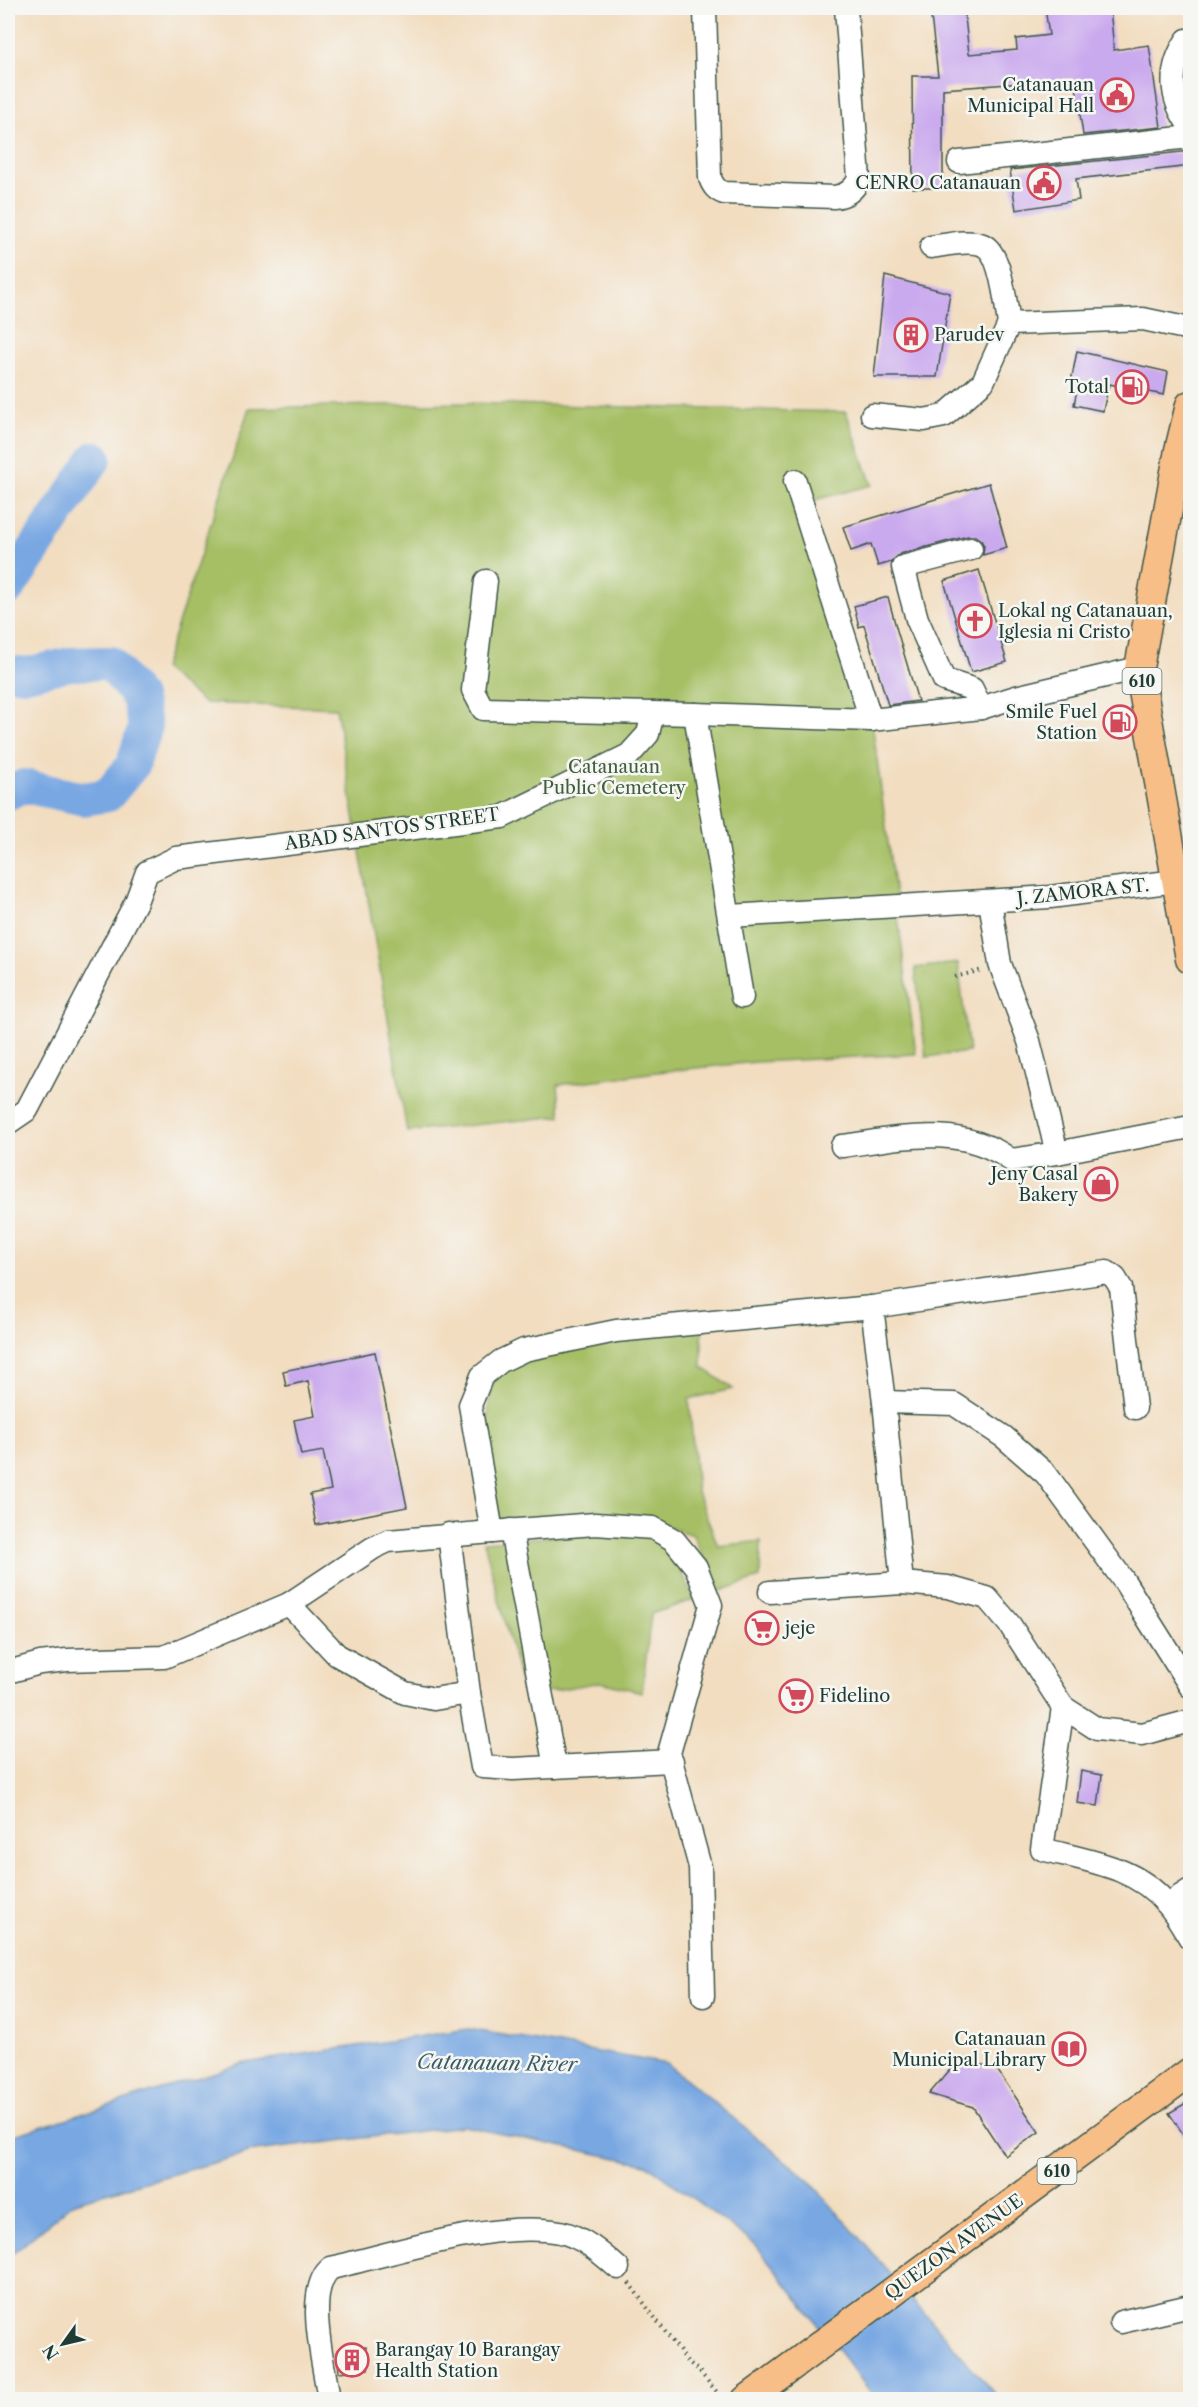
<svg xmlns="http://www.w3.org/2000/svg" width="1198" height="2407" viewBox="0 0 1198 2407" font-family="'Libre Caslon Text',serif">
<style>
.green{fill:#a6bf65;stroke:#627e4c;stroke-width:1.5}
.water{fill:#78a7e2;stroke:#4c728b;stroke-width:1.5}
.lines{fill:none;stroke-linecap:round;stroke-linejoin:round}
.river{stroke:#78a7e2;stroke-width:34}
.building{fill:#caaaee}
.minor-casing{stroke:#3f5549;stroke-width:25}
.major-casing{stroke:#3f5549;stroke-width:31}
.path{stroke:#3f5549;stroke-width:4;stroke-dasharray:1.5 4.5;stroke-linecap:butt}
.minor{stroke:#fff;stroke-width:22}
.major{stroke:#f7be88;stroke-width:28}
.labels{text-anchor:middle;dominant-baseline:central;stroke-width:5;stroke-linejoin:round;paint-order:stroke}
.shield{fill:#f6f6f2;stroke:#60746d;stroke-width:1.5}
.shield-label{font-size:16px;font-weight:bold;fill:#1f3d34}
.poi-label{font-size:18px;fill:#1f3d34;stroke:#f6f6f2;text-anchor:end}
.park-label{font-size:18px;fill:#415e40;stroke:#f6f6f2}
.street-label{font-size:18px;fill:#1f3d34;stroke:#f6f6f2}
.water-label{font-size:20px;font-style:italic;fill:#3a5d68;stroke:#f6f6f2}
</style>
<rect width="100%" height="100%" fill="#f6f6f2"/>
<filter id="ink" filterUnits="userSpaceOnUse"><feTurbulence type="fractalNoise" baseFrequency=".0167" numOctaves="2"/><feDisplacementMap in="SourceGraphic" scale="12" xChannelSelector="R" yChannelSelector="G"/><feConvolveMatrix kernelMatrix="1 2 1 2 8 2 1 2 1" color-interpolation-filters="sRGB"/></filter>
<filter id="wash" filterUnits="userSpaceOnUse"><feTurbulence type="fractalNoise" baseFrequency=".008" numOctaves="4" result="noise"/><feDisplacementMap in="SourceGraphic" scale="24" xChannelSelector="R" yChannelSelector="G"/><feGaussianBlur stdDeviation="1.35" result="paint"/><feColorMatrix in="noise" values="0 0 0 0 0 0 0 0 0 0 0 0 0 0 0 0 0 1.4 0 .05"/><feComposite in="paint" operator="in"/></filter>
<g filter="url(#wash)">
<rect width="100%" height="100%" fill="#f2ddc0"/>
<g class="green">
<polygon points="463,403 846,412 872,485 799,504 871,714 916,1054 756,1062 657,1072 558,1085 561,1116 407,1132 336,708 204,703 163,669 249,408"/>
<polygon points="958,963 969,1052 926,1057 915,968"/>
<polygon points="702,1327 702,1367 733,1389 689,1399 697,1492 718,1546 761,1541 760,1578 717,1592 693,1535 637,1517 499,1525 488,1452 489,1382 529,1355"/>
<polygon points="653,1528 677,1557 682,1574 695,1599 651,1614 642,1692 600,1682 524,1696 484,1542"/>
</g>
<polygon class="water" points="468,2029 667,2064 809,2180 999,2399 876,2399 756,2245 646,2164 463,2126 255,2151 74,2202 8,2258 8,2137 245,2063"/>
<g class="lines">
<g class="river">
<polyline points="8,589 95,458"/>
<polyline points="8,672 26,674 70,664 110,663 138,697 145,727 132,766 108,795 84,799 24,786 8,793"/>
</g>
</g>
<g id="blocks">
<g class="building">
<polygon points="930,8 964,8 969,54 1017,50 1016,39 1049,35 1045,8 1110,8 1114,50 1149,45 1161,127 1083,135 1075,79 943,89 943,188 913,188 912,76 938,76"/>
<polygon points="1191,151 1191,166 1076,179 1079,200 1016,210 1010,170"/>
<polygon points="885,276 950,293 937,377 874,377"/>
<polygon points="1077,351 1168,372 1164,395 1109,384 1103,411 1074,405 1078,384 1071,382"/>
<polygon points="989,483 1007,548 983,555 984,546 981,540 975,536 968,536 900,554 891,562 878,566 871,544 851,551 843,527"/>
<polygon points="979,570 1007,662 971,672 944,581"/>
<polygon points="888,597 896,627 918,701 888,705 864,625 859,627 854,606"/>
<polygon points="375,1352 407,1507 316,1525 310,1494 331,1490 323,1451 301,1455 294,1420 315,1416 308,1381 286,1386 283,1371"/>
<polygon points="1081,1771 1102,1775 1098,1806 1077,1803"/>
<polygon points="961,2057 998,2071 1039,2132 1005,2156 973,2107 929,2094"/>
<polygon points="1191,2100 1191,2146 1169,2113"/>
<polygon points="366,2347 368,2369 339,2372 337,2350"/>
</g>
</g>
</g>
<g filter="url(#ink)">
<use href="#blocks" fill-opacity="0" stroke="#3f5549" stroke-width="1.5"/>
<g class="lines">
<defs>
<g id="minor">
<path d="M705 8 710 178C713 186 716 190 724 193L834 197C846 196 854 190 859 179L846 8"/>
<path d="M1190 40H1187C1168 68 1169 99 1190 126"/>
<polyline points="959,162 1190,137"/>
<path d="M931 247C946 245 969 239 983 245 1001 253 1006 305 1009 324"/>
<polyline points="872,415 924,420 944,416 983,382 1009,324 1143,319 1190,329"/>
<polyline points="795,481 871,720"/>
<polyline points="971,549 903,567 917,619 944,680 972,689 981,708"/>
<polyline points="486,581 473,690 483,709 695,714 871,720 981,708 1016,697 1139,668"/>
<polyline points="695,714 742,997"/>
<polyline points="990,901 1000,964 1029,1041 1057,1153"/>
<polyline points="730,916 1050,897 1176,881"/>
<polyline points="8,1123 27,1110 136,902 147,872 176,858 502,817 629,755 648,734 653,713"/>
<path d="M842 1146C900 1138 960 1123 1011 1160L1057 1153 1190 1127"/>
<polyline points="872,1307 884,1402 902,1583"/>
<polyline points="884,1402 954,1404 1004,1437 1046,1474 1124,1581 1190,1686"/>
<polyline points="511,1530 555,1767"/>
<polyline points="449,1534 469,1693 482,1767 513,1769 672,1761"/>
<polyline points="770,1592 902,1583 948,1587 987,1598 1010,1625 1063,1707 1097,1729 1142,1734 1190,1721"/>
<polyline points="289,1604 337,1655 405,1693 434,1699 469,1693"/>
<polyline points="8,1672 40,1663 67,1660 164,1657 289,1604 373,1548 388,1541 492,1532"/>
<path d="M1063 1707 1042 1849C1087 1861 1136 1866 1167 1904 1176 1914 1183 1927 1190 1938"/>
<polyline points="1168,1904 1190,1890"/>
<polyline points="703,1996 700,1867 669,1753 711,1605 696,1567 674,1540 653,1528 595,1524 492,1532 470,1405 482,1376 501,1361 524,1350 616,1331 872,1307 1107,1272 1115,1278 1121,1288 1135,1408"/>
<polyline points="1121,2322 1190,2306"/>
<path d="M329 2400C325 2368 303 2290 331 2268 395 2253 496 2220 560 2232 583 2237 601 2253 618 2268"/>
</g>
<g id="major">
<polyline points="1190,405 1179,450 1139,668 1190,959"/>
<polyline points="746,2400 1190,2072"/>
</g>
</defs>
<use href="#minor" class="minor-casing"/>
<use href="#major" class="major-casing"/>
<g class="path">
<polyline points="955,977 982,970"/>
<polyline points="629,2283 687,2361 699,2371 722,2398"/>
</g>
<use href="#minor" class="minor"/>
<use href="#major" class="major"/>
</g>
</g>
<defs>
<symbol id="civic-ring" viewBox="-11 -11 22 22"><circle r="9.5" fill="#f6f6f2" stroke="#d1495b" stroke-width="1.5"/><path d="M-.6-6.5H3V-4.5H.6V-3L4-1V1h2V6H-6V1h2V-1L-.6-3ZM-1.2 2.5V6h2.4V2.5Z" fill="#d1495b"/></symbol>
<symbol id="building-ring" viewBox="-11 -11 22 22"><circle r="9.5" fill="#f6f6f2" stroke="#d1495b" stroke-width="1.5"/><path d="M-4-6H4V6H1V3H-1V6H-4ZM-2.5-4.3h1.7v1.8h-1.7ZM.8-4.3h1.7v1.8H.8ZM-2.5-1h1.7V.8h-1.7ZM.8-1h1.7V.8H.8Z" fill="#d1495b"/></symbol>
<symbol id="fuel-ring" viewBox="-11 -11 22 22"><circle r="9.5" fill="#f6f6f2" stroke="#d1495b" stroke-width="1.5"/><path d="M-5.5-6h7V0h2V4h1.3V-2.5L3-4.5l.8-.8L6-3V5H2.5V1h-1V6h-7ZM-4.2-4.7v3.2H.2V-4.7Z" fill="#d1495b"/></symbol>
<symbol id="church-ring" viewBox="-11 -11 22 22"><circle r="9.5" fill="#f6f6f2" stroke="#d1495b" stroke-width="1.5"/><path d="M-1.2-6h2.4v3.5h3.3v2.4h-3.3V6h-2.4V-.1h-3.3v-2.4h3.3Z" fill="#d1495b"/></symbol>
<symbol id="shop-ring" viewBox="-11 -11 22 22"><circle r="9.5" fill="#f6f6f2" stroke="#d1495b" stroke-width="1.5"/><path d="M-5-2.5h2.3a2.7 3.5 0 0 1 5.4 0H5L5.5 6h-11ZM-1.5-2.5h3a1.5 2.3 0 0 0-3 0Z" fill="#d1495b"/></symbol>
<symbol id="supermarket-ring" viewBox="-11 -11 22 22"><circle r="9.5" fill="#f6f6f2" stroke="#d1495b" stroke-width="1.5"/><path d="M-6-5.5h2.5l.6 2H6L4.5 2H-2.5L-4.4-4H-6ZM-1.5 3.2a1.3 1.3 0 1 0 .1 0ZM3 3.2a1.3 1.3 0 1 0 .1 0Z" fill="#d1495b"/></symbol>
<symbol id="library-ring" viewBox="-11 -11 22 22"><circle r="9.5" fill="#f6f6f2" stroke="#d1495b" stroke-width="1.5"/><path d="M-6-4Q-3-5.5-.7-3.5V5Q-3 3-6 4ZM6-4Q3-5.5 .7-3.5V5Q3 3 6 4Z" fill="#d1495b"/></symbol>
</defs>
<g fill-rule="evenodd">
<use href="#civic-ring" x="1098" y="76" width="38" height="38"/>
<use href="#civic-ring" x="1025" y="164" width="38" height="38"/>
<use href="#building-ring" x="892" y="316" width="38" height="38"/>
<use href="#fuel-ring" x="1113" y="368" width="38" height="38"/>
<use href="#church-ring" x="956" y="602" width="38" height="38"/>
<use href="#fuel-ring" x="1101" y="703" width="38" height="38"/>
<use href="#shop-ring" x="1082" y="1165" width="38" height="38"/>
<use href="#supermarket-ring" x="743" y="1609" width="38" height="38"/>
<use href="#supermarket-ring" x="777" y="1677" width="38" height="38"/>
<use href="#library-ring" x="1050" y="2030" width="38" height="38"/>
<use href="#building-ring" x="333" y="2341" width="38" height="38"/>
</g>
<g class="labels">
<g class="shield">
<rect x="1122.5" y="668" width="39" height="26" rx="4.5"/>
<rect x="1037.5" y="2158" width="39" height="26" rx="4.5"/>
</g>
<g class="shield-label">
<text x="1142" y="681">610</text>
<text x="1057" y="2171">610</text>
</g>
<g class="poi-label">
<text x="1094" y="85">Catanauan<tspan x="1094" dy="21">Municipal Hall</tspan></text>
<text x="1021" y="183">CENRO Catanauan</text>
<text x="934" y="335" text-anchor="start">Parudev</text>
<text x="1109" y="387">Total</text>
<text x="998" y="611" text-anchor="start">Lokal ng Catanauan,<tspan x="998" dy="21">Iglesia ni Cristo</tspan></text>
<text x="1097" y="712">Smile Fuel<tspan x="1097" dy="21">Station</tspan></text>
<text x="1078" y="1174">Jeny Casal<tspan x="1078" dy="21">Bakery</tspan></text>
<text x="785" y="1628" text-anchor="start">jeje</text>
<text x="819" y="1696" text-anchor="start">Fidelino</text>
<text x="1046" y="2039">Catanauan<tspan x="1046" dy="21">Municipal Library</tspan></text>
<text x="375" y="2350" text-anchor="start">Barangay 10 Barangay<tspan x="375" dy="21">Health Station</tspan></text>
</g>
<g class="park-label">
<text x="614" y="767">Catanauan<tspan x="614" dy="21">Public Cemetery</tspan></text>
</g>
<g class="street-label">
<text transform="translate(392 829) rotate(-8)">ABAD SANTOS STREET</text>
<text transform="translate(1083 892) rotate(-6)">J. ZAMORA ST.</text>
<text transform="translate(954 2247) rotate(-36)">QUEZON AVENUE</text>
</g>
<g class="water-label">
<text transform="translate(497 2063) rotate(1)">Catanauan River</text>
</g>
</g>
<rect width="1198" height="2407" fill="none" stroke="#f6f6f2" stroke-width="30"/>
<g transform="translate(63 2344) rotate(236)" stroke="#f6f6f2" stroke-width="4.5" paint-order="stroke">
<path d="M0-4.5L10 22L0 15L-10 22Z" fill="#1f3d34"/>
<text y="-9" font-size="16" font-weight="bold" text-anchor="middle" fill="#1f3d34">N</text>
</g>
</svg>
